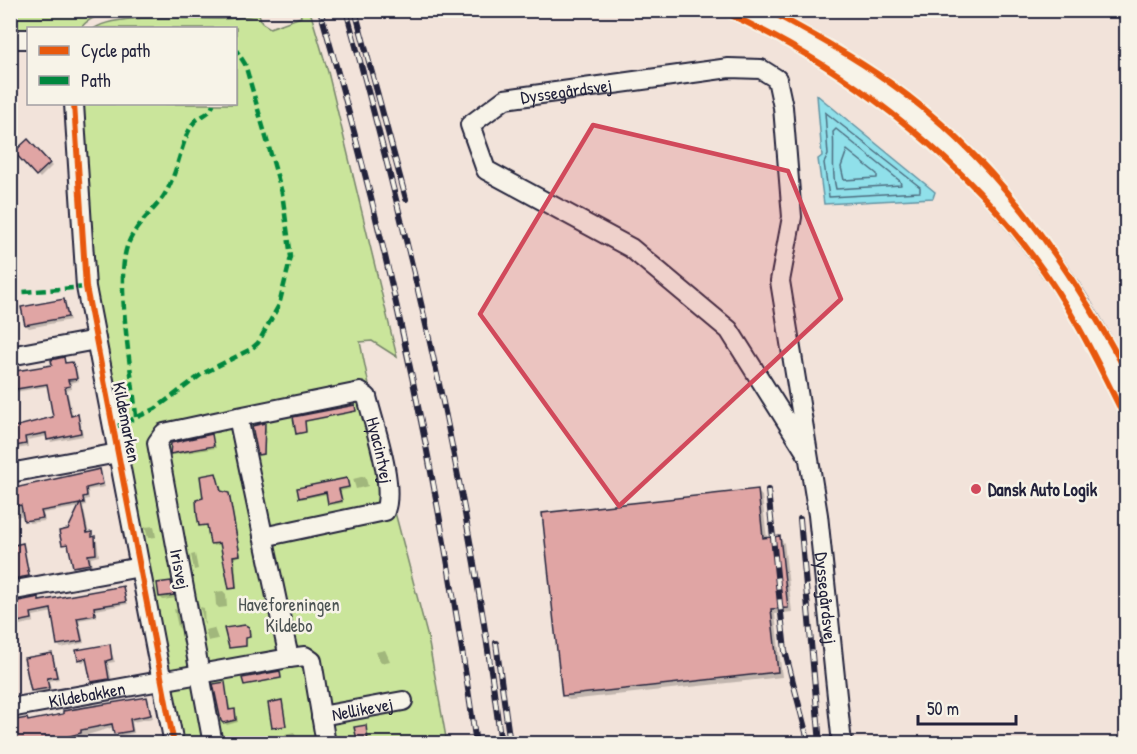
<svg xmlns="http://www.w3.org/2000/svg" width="1137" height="754" viewBox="0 0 1137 754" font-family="'Patrick Hand',sans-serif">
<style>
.green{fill:#cae59b;stroke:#76846b;stroke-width:1.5}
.water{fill:#90e0ea;stroke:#6494a4;stroke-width:1.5}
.shadow{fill:#0003}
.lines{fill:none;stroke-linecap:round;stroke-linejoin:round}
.shore{stroke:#4e6e81;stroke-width:1.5}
.building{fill:#e0a5a4;stroke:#22223b;stroke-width:1.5}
.minor-casing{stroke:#22223b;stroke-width:22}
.major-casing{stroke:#22223b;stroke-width:28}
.minor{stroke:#f7f3e8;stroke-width:18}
.major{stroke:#f7f3e8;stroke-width:24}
.rail-casing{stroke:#22223b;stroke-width:6}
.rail{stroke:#f7f3e8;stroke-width:4;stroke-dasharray:11;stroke-linecap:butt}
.quiet{stroke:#00873e;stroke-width:4.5;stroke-dasharray:9 4.5;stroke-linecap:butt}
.cycleway-casing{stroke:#f7f3e8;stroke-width:10}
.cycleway{stroke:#e8590c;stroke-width:6}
.marked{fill:#d1495b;fill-opacity:0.2;stroke:#d1495b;stroke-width:4.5;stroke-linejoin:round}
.poi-dot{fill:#d1495b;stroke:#f7f3e8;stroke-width:2}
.labels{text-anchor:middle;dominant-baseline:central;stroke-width:5;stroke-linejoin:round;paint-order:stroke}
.street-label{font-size:18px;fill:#22223b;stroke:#f7f3e8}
.poi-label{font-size:18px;font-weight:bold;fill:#22223b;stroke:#f7f3e8;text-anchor:start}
.park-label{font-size:18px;fill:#4c5353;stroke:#f7f3e8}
</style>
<rect width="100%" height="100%" fill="#f2e3da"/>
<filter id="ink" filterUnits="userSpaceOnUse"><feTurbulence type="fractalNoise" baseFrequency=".0167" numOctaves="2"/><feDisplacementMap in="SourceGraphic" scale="12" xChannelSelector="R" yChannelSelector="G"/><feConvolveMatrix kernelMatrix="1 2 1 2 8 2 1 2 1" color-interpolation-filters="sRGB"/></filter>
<g filter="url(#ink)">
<g class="green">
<path d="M11 11H165C141 11 97 6 81 28H28V31L11 33Z"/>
<path d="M300 11H310L328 72 397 357 372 341 360 342 396 516 428 638 447 743H183L95 286 80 104H236V28H95C118 13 191 19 221 19 234 19 246 16 259 14L262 23 270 28 301 17Z"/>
</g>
<polygon class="water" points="817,95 935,192 933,198 824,204 818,159 822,156"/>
<g class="shadow">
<polygon points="28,141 52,166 40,178 16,152"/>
<polygon points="63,300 70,320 29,328 26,325"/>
<polygon points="64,359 67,364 72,364 77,372 79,381 71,383 72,389 67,390 73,417 80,419 83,436 51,442 48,436 27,440 28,447 10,450 10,428 55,419 49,386 10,393 10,374 53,366"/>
<polygon points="354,406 356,412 305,422 306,433 297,433 295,418"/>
<polygon points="265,425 267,433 264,433 265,455 260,455"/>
<polygon points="212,436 216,448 174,455 172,453"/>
<polygon points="99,471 105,487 88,490 89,499 85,500 86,505 83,506 89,534 97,541 99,556 91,558 92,566 77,569 70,546 63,544 80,507 43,513 45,521 29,523 25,515 10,518 10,491"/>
<polygon points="215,475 222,493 230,497 241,556 235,558 237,589 231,588 222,544 213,546 209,526 201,526 205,499"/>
<polygon points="365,476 368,486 356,489 353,479"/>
<polygon points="347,479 350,489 341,491 343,503 332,505 327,494 302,499 300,497"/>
<polygon points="757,491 762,496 767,539 779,538 784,543 792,612 775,614 782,677 569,700 564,695"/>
<polygon points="154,526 156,537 148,538 145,527"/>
<polygon points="23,545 31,578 16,581 10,572 10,547"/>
<polygon points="195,554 198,569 194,570 191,555"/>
<polygon points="171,583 176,598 163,600 160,597"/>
<polygon points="122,587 128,604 96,610 97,617 79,620 84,643 61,648 58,645 53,612 33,616 34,622 10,627 10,606 38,599 42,602"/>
<polygon points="223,591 226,594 227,607 219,608 216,605 215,592"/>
<polygon points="200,607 204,608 205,625 204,624"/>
<polygon points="174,609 177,610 180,629 178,627"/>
<polygon points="214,628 218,639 208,641 205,630"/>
<polygon points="109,646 115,662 108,663 112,681 95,684 92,681 88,661 82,662 79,659"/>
<polygon points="385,650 390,661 381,663 376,652"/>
<polygon points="52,655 59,679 49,681 51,690 35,693 32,690"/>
<polygon points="280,673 282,679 245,685"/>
<polygon points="224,683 231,711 236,712 238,722 227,725 222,721"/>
<polygon points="147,699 153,718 132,722 134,733 118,736 114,727 57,744 19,744 15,722 27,720 30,722"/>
<polygon points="282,702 287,727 275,728 274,727"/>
<polygon points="366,727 371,744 358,744 355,728"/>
<polygon points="294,732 297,739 301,738 304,744 287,744 285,734"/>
<polygon points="250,741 252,744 238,743"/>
</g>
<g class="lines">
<g class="shore">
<polygon points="825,112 920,187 920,192 829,197 824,163 828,155"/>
<path d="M836 129 900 181 901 185 836 189C831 170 835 152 833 132Z"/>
<polygon points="847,150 877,174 877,178 844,180 841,167"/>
</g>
</g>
<g class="building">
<polygon points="28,139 50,163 36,176 14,152"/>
<polygon points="64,299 68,317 25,325 21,307"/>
<polygon points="64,357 65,363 72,362 75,368 77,379 68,380 70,386 65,387 71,416 78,414 81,433 47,440 46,433 25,437 26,444 10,447 10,428 53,417 47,384 10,390 10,372 52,365 51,360"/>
<polygon points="355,405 356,411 305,421 306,432 296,434 293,417"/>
<polygon points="265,423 264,454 258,455 252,426"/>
<polygon points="212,434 214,446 170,454 171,443"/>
<polygon points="100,469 103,484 86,488 87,496 83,497 84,503 81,503 87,533 92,532 92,537 95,536 96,554 88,555 90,564 73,567 68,544 62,545 59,531 68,529 80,504 41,511 43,518 24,521 21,505 10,507 10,489"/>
<polygon points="216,473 221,491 229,493 240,555 233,556 236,588 229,589 220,543 210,544 207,525 199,526 197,515 196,500 203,498 200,476"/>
<polygon points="347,478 349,487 339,489 342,501 328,504 326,492 299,498 297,488"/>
<polygon points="758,489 763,538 780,536 788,608 771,609 778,672 562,696 542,513"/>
<polygon points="23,543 29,576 12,579 10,546"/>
<polygon points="171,581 174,595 159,597 157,583"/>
<polygon points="123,586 126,602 94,607 95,615 77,618 82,641 57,645 51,609 31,613 32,619 17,622 14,602 39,597 39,601"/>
<polygon points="245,625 249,627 250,637 246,638 246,646 229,648 224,628"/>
<polygon points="110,644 112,659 106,661 109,679 91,682 86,658 78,660 76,650"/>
<polygon points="52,653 57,677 47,678 49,688 31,691 24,658"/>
<polygon points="280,671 281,678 244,685 242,678"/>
<polygon points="225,682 229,710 235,709 236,720 223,723 221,721 213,684"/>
<polygon points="147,697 151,715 130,719 132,731 114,734 112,724 81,730 81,733 41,744 10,741 10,721 27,718 28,721 63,714 63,711"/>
<polygon points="282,700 286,726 272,728 268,703"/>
<polygon points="366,725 368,744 358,744 354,727"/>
</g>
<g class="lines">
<defs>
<g id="minor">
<polyline points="10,39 28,39"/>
<polyline points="74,104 86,287 174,744"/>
<polyline points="10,356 96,340"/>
<path id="s1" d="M238 417 360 392 367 397C374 425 395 485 385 511L263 537"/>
<path id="s2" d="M807 454 729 330 631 248 486 170 470 125 505 99 729 68 761 69 777 79 783 107 792 217 780 281 818 515 842 744"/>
<polyline points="10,473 118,453"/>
<polyline points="10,591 140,567"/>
<path id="s3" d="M10 708 289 658"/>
<path id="s4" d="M321 716 403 701"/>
<polyline points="213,744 157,443 164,433 238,417 289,658 305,656 312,661 326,744"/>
</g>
<path id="major" d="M746 10C771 24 798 36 822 51 956 134 1060 252 1126 395"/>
</defs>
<use href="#minor" class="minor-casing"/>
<use href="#major" class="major-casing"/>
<use href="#minor" class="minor"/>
<use href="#major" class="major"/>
<defs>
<g id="rail">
<path d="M320 10C391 251 441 495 476 744"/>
<path d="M346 10C413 252 470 495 501 744"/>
<polyline points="355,10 406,199"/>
<polyline points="768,490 785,651 809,744"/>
<polyline points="800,519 820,744"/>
<polyline points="496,643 510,744"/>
</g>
</defs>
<use href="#rail" class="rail-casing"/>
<use href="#rail" class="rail"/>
<g class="quiet">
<polyline points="10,293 86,287"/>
<path d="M136 417C133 377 114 278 128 244 136 224 151 214 163 197 178 175 179 147 192 125 198 115 211 116 213 104"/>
<polyline points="113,428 155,409 202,374 251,349 258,343 279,305 291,257 282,193 245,64 236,50"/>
</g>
<defs>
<g id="cycleway">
<path d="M720 10C838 62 955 151 1032 255 1071 306 1098 363 1126 420"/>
<path d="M768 10C810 33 851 55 889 82 993 155 1067 262 1126 371"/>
<polyline points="74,104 86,287 174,744"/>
</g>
</defs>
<use href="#cycleway" class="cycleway-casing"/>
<use href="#cycleway" class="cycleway"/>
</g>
</g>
<path class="marked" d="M593 125 788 171 841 299 619 506 480 314Z"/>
<circle class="poi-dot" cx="976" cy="489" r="6"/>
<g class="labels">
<g class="street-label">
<text stroke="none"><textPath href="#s2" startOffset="592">Dyssegårdsvej</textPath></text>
<text transform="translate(127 422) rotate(79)">Kildemarken</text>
<text stroke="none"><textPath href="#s1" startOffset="188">Hyacintvej</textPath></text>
<text transform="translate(180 569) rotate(79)">Irisvej</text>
<text stroke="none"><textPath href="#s2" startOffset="1332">Dyssegårdsvej</textPath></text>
<text stroke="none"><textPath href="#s3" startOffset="78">Kildebakken</textPath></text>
<text stroke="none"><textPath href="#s4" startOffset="42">Nellikevej</textPath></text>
</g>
<g class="poi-label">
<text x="988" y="489">Dansk Auto Logik</text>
</g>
<g class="park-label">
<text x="289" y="604">Haveforeningen<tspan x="289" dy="21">Kildebo</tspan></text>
</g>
</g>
<rect width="1137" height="754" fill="none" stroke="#f7f3e8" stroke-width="36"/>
<rect x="18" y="18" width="1101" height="718" fill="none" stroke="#22223b" stroke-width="2" filter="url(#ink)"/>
<rect x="27" y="27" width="210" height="78" fill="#f7f3e8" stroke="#a29fa3" stroke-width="1.5"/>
<rect x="39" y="46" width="30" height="9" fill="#e8590c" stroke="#a29fa3" stroke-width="1.5"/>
<text x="81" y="57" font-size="18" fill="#22223b">Cycle path</text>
<rect x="39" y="76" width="30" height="9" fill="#00873e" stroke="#a29fa3" stroke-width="1.5"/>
<text x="81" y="87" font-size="18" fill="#22223b">Path</text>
<path d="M918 715v9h98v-9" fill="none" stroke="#22223b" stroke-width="3"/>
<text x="927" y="715" font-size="18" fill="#22223b" stroke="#f7f3e8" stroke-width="4.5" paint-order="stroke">50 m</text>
</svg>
